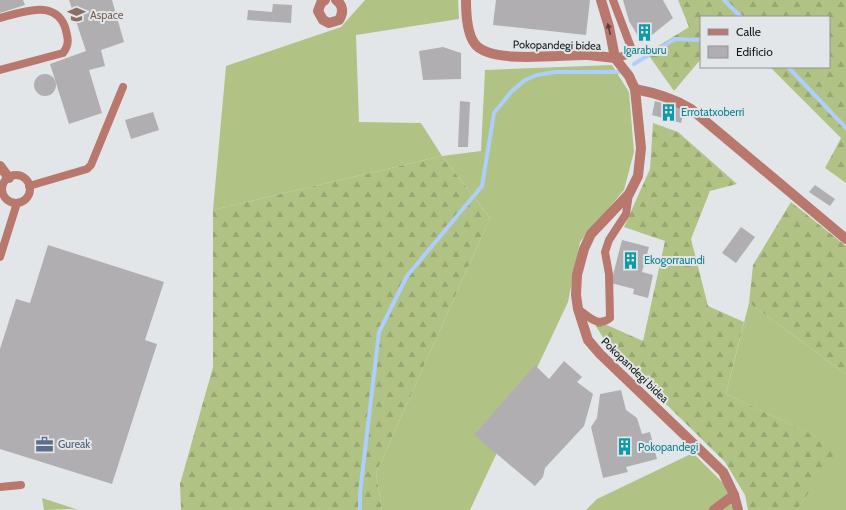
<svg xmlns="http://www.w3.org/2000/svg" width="846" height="510" viewBox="0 0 846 510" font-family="Cabin,sans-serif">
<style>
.grass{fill:#b1c384}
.forest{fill:url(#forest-firs)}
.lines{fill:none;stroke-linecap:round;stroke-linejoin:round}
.stream{stroke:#aecefd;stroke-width:4}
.building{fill:#b0aeb1}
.service{stroke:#b8786e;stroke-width:8}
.minor{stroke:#b8786e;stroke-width:10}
.oneway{fill:#573e3b}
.labels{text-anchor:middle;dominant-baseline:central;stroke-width:4;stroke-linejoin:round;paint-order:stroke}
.education-label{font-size:11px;fill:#785e54;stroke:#e3e6e9;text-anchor:start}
.street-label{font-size:11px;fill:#161819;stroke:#e3e6e9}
.culture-label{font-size:11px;fill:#0d838f;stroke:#e3e6e9;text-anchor:start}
.service-label{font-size:11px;fill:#4e5e75;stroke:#e3e6e9;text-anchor:start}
</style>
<defs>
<pattern id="forest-firs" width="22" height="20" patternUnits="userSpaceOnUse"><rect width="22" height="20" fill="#b1c384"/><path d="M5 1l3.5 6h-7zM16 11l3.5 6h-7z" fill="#98a771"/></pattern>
</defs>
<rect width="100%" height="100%" fill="#e3e6e9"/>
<g class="grass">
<polygon points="365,0 458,0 459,19 356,35 359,122 421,123 442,156 481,151 485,70 612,65 629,92 634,152 624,190 580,242 568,302 470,510 382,510 376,473 490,218 442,156 213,210 226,66 341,27"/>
<polygon points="749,303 846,374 846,510 797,510 838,447 726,394"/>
<polygon points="693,453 724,484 733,510 586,510 597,499"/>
<polygon points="42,498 79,510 72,509 44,510"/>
</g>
<g class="forest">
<polygon points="678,0 846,0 846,183 825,168 841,138 770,67 829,67 829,17 701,17 701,59 674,91 647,53 689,27"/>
<polygon points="653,123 678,132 737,184 710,191 691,239 708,306 744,322 726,394 839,447 797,510 748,510 745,495 725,462 610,349 591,318 643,341 665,241 624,227 650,169"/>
<polygon points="442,156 490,218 376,473 382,510 181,510 180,484 213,367 213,210"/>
<polygon points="791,202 846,246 846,374 749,303 753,265"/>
</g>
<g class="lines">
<g class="stream">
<polyline points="724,0 741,17"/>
<polyline points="634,64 675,39 701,40"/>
<polyline points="788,67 846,128"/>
<polyline points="360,510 360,493 379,332 407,276 482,186 494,113 511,92 525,80 537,75 555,72 619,72"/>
</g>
</g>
<g class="building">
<polygon points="0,0 23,0 25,5 0,13"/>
<polygon points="69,0 112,0 124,42 101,50 105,66 89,70 102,113 69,124 50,64 86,51"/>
<polygon points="496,0 590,0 586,35 493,25"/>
<polygon points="623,0 663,0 673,18 642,43 629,21"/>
<polygon points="273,4 292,5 291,23 247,20 248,10 272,12"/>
<polygon points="443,47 461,53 461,79 423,80 419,51"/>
<circle cx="45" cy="85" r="11"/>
<polygon points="460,101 470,102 468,147 458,147"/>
<polygon points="655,101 685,109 681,123 652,115"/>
<polygon points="153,112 159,130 131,139 125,120"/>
<polygon points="815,185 835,199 830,206 809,192"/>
<polygon points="741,227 755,237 736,263 722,253"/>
<polygon points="622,240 649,247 642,272 653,275 648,298 633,294 634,289 611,283"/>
<polygon points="48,245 164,282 145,340 157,344 112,484 0,449 0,349 16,299 30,303"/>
<polygon points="564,361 582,377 577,382 593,394 584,426 545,468 543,477 535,486 474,435 535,365 549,379"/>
<polygon points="621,390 626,410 637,418 642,434 650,432 657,459 626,467 628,472 603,478 591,427 597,418 600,394"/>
</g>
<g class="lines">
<g class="service">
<polyline points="613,0 632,50 627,55 615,58"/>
<path d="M0 18C25 11 55 0 65 27 68 38 70 44 63 53L0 70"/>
<circle cx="16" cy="189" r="14"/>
<polyline points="29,186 87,169 91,165 123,87"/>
<polyline points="0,257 17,203"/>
<path d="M578 309C588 316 598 328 610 318L609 274 605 252 609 240 626 214 629 194"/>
<polyline points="0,487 21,485"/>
</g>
<g class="minor">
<path d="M325 0 321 3 318 11 323 20 329 23 339 20C344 12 343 5 336 0"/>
<path d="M466 0C466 13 467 34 475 44 491 65 563 54 588 55 597 56 606 57 615 58L629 76 635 89 641 148 638 176 629 194 591 234 584 249 577 275 576 295 578 309 588 340 600 354 723 472 734 495 738 510"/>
<polyline points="601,0 609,27 615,58"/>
<path d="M635 89C656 93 673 98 691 109L846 239"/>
<polyline points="0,166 9,178"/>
<polyline points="714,510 734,495"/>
</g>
</g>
<defs><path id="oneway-solid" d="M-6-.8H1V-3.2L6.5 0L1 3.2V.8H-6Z"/></defs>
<use class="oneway" href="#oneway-solid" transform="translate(609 29) rotate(-103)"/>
<defs>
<symbol id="university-bare" viewBox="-9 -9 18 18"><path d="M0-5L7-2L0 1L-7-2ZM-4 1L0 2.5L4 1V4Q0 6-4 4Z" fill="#8d6e63" stroke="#e3e6e9" stroke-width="2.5" paint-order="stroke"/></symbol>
<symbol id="building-bare" viewBox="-9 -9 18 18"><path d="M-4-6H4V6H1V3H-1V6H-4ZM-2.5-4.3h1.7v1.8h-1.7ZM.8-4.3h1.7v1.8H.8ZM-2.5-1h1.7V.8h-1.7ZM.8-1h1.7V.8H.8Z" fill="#0f9aa8" stroke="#e3e6e9" stroke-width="2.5" paint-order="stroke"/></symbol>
<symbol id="office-bare" viewBox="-9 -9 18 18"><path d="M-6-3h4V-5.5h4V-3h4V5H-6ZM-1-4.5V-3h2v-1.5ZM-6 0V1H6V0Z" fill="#5c6f8a" stroke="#e3e6e9" stroke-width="2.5" paint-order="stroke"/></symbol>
</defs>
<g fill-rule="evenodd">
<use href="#university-bare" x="64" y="2" width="25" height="25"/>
<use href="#building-bare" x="632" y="20" width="25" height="25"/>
<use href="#building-bare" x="656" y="100" width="25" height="25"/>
<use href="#building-bare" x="618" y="248" width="25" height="25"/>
<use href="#office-bare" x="32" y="432" width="25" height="25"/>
<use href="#building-bare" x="612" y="434" width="25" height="25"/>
</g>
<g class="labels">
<g class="education-label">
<text x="90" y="15">Aspace</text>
</g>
<g class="street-label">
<text transform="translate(557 45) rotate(1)">Pokopandegi bidea</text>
<text transform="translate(635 370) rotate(44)">Pokopandegi bidea</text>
</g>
<g class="culture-label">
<text x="645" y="50" text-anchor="middle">Igaraburu</text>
<text x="681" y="112">Errotatxoberri</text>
<text x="644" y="260">Ekogorraundi</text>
<text x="638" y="447">Pokopandegi</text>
</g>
<g class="service-label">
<text x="58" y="444">Gureak</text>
</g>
</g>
<rect x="700" y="16" width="130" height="52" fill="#e3e6e9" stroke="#919496"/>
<rect x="708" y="29" width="20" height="6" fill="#b8786e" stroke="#919496"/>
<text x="736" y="36" font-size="12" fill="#161819">Calle</text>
<rect x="708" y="46" width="20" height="12" fill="#b0aeb1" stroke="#919496"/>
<text x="736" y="56" font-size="12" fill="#161819">Edificio</text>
</svg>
